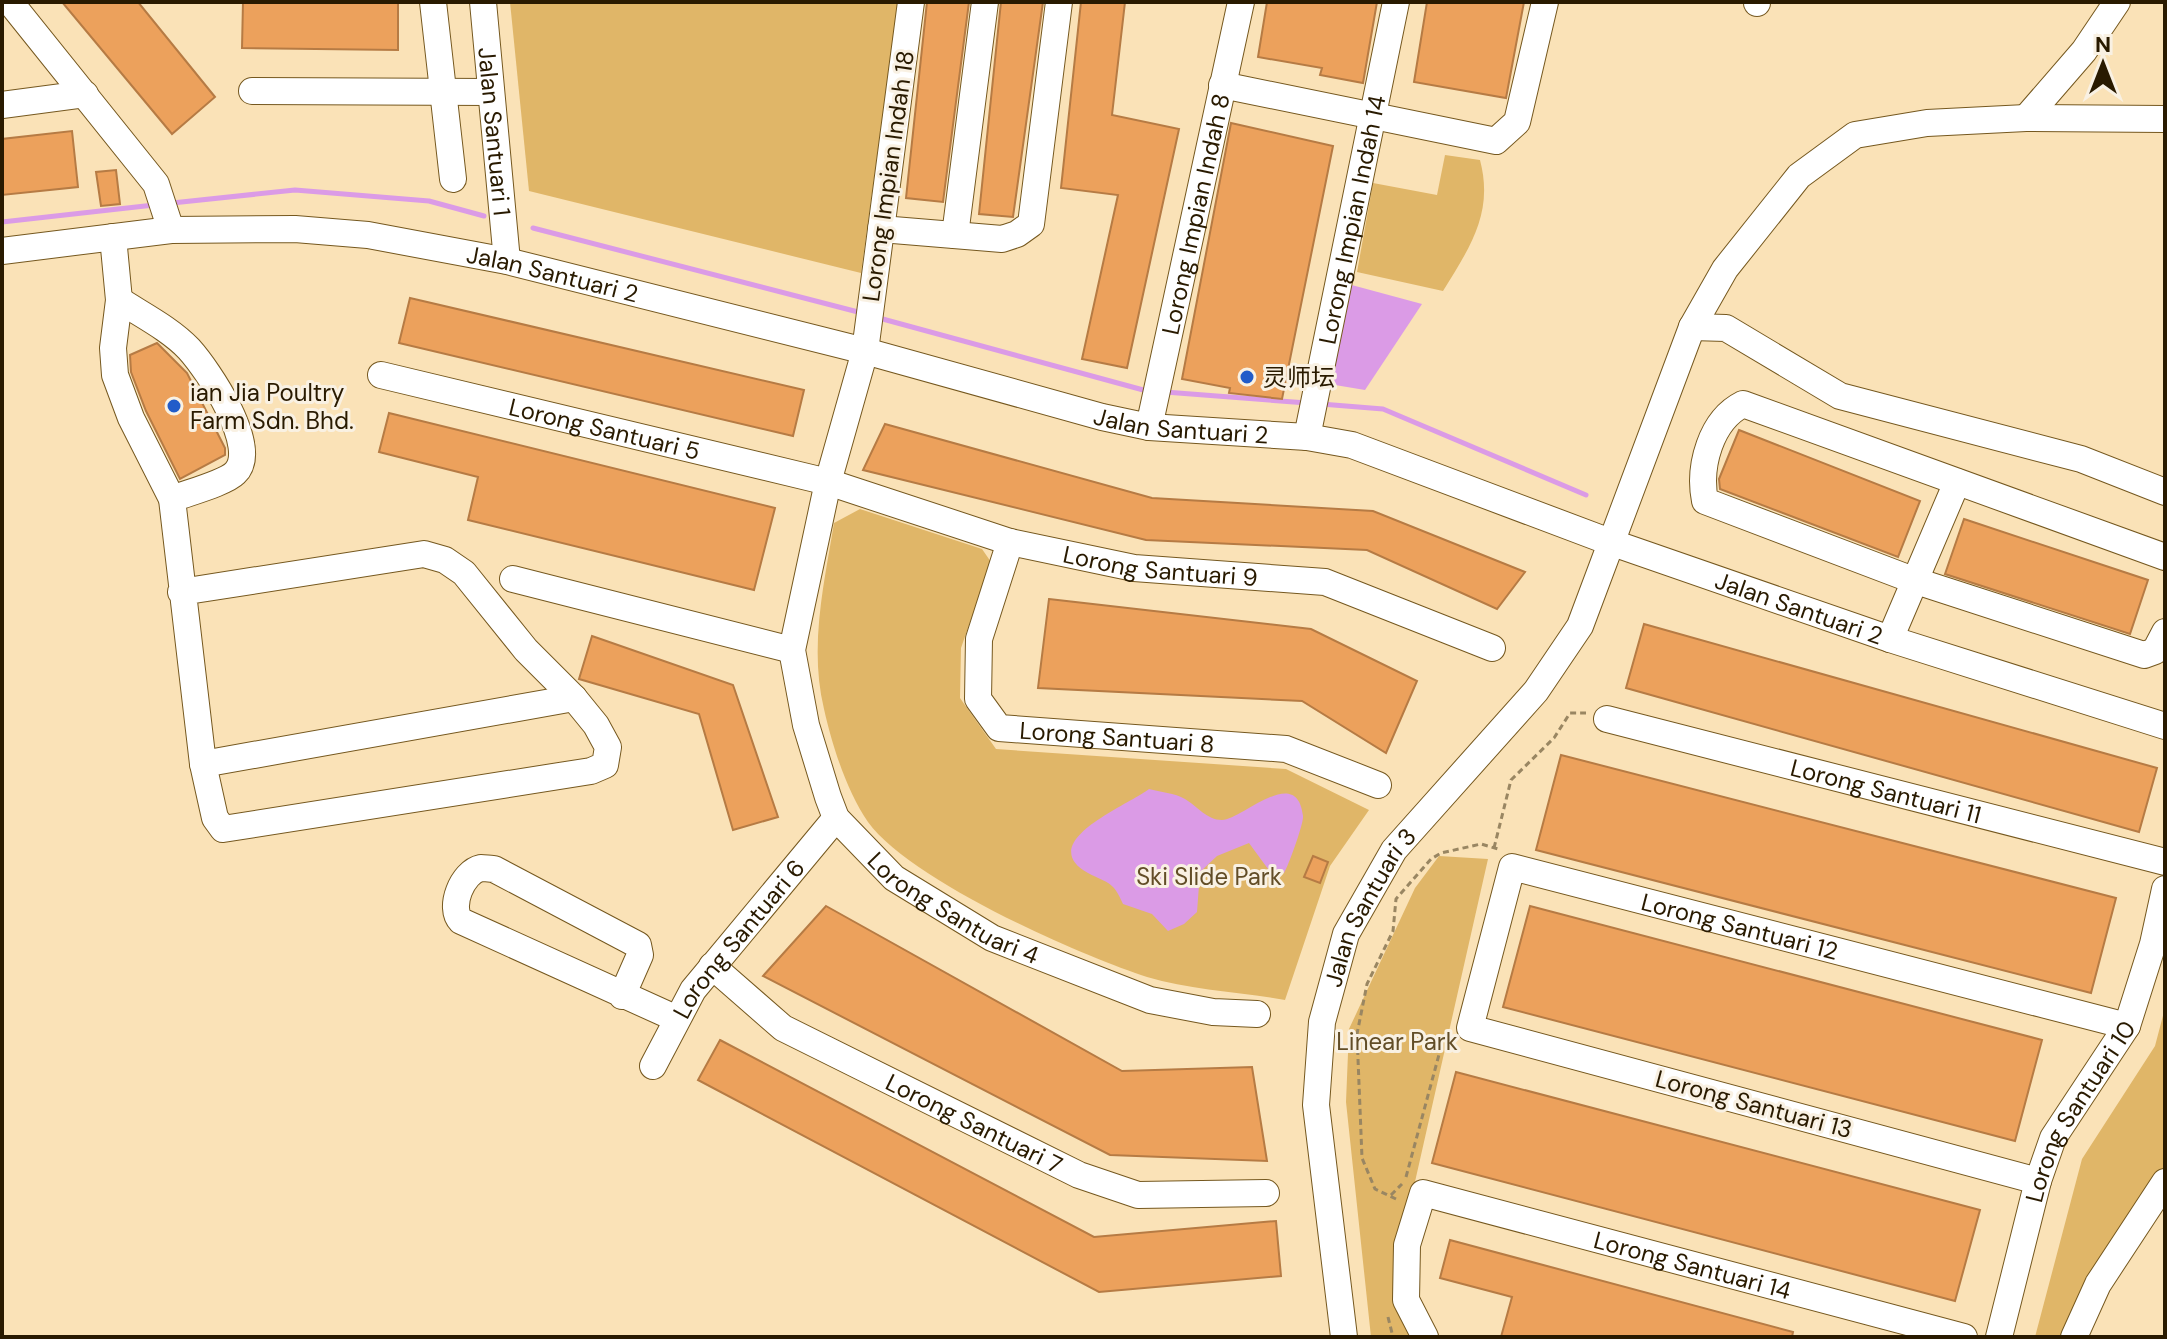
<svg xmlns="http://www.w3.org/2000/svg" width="2167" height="1339" viewBox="0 0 2167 1339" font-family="'DM Sans','Noto Sans SC',sans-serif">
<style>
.green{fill:#e0b668}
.water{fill:#db9be6}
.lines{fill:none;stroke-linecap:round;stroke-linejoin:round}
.stream{stroke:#db9be6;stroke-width:5}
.building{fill:#eca15c;stroke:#b67b44;stroke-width:2}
.minor-casing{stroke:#75581f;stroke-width:28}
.path{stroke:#998662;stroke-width:3;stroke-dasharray:6 4;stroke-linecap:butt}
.minor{stroke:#fff;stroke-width:26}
.poi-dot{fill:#225cc9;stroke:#f9f1e3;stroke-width:3}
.labels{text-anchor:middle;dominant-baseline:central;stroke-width:6;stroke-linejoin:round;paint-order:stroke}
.street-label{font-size:24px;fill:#291a00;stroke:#f9f1e3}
.poi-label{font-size:24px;fill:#291a00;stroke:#f9f1e3;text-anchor:start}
.park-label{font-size:24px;fill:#624d27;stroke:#f9f1e3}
</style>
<rect width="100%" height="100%" fill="#fae2b7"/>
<g class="green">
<polygon points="510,2 898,2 861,273 529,191"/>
<path d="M1445 155 1480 160C1494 213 1470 247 1443 291L1357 272 1373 183 1437 195Z"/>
<path d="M860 509 982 549 991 562 961 648 960 698 996 749 1286 769 1369 810 1330 866 1285 1000C1240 992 1190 990 1147 977 1078 955 910 880 868 822 847 792 832 745 824 709 809 647 824 584 834 523Z"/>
<polygon points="1439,856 1488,859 1393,1279 1414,1337 1371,1337 1346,1102 1349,1029 1415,888"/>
<polygon points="2165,1008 2165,1168 2130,1217 2069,1337 2035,1337 2082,1159 2155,1046"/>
</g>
<g class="water">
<polygon points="1348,284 1422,304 1365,390 1329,384"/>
<path d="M1149 789C1160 792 1175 793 1185 799 1197 806 1207 820 1222 820 1242 820 1297 763 1303 816 1304 823 1288 867 1284 873H1271L1249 843 1217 856 1200 872 1197 912 1184 924 1168 931 1152 914 1123 904C1113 881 1109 884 1088 873 1033 842 1129 805 1149 789Z"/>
</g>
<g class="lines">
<g class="stream">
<polyline points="172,203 295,190 429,201 484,216"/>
<polyline points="2,222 154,205"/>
<polyline points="533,228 862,313"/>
<polyline points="879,318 1147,391"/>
<polyline points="1165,392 1307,403"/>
<polyline points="1321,404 1383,409 1586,495"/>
</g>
</g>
<g class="building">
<polygon points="62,2 138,2 215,97 172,134"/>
<polygon points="243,2 398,2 398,50 242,48"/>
<polygon points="927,2 969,2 943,202 906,198"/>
<polygon points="1001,2 1043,2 1013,217 979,214"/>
<polygon points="1081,2 1125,2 1112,115 1179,129 1127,368 1082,359 1118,195 1061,188"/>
<polygon points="1267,2 1377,2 1363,83 1320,75 1322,68 1258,57"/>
<polygon points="1427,2 1524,2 1506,98 1414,82"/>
<polygon points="1231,123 1333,146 1282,399 1229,393 1230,388 1182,379"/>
<polygon points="72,131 78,187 2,195 2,139"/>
<polygon points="116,170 120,204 101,206 96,172"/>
<polygon points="410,298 804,390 793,436 399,343"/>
<polygon points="157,343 187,373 225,448 225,455 180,479 146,411 131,372 130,355"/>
<polygon points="389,413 775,508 754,590 468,520 478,477 379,452"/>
<polygon points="885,424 1152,498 1373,511 1525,572 1497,609 1367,550 1146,540 863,470"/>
<polygon points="1739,430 1920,501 1898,557 1720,489 1719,479"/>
<polygon points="1964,519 2148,580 2130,634 1945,574"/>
<polygon points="1049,599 1311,629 1417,681 1386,753 1302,701 1038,688"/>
<polygon points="1644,624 2157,768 2139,832 1626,688"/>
<polygon points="592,636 733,685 778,817 733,830 699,714 579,679"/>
<polygon points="1561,755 2116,898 2091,993 1536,850"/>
<polygon points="1313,856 1328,862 1320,883 1304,877"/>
<polygon points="826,906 1122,1071 1252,1067 1267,1161 1110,1155 763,976"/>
<polygon points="1530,906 2042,1040 2015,1141 1503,1007"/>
<polygon points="720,1040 1094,1237 1276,1221 1281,1276 1099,1292 698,1080"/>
<polygon points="1456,1072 1980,1210 1955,1301 1432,1163"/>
<polygon points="1450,1240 1793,1332 1792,1337 1501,1337 1512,1297 1440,1278"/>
</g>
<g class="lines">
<defs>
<g id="minor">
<polyline points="10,2 156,184 171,230"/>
<polyline points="433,2 453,179"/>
<path id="s1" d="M483 2 507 261"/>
<path id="s2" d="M911 2 865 351 828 482 792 650 806 725 828 797 836 818 894 878 992 938 1150 1000 1213 1012 1257 1014"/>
<polyline points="1757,3 1757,2"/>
<polyline points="1222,85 1496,141 1517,122 1545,2"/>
<polyline points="252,91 491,92"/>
<polyline points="2,105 85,94"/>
<polyline points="2026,118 2084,51 2117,2"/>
<polyline points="881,229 1002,239 1017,234 1031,224 1059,2"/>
<polyline points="955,235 985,2"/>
<polyline points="113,237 119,300 113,348 115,375 131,418 172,499 203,764 215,818 223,829 591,771 605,765 608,747 596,725 574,698 526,650 464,573 445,560 424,554 181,592"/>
<path id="s3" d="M2 251 171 230 295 229 368 235 507 261 865 351 1102 417 1149 427 1307 437 1352 445 1610 542 1890 639 2165 726"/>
<path d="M119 300C142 315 170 329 189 349 208 370 261 448 235 473 225 483 187 493 172 499"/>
<polyline points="1692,327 1726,328 1840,396 2081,459 2165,492"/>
<path id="s4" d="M381 375 828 482 1010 542 1134 568 1325 582 1492 648"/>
<path id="s5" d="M1149 427 1241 2"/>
<path id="s6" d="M1307 437 1396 2"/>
<path id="s7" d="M1010 542 979 639 978 699 999 728 1286 749 1378 785"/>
<path d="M2165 557 1743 404C1711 420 1698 466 1705 501L1913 580 2144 655 2155 651 2165 632"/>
<polyline points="513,579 792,650"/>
<polyline points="1890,639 1957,482"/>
<path id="s8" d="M1607 719 2165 862"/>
<polyline points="203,764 574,698"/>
<path id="s9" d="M712 966 783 1028 1079 1175 1138 1195 1266 1193"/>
<path d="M622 996 640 955 638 945 494 869C489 869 485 868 481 868 462 872 448 908 461 921L675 1018"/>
<path id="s10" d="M653 1066 693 990 836 818"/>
<path id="s11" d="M2038 1181 1470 1028 1512 867 2127 1026"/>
<path id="s12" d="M1344 1337 1316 1105 1322 1022 1346 934 1394 850 1536 691 1580 626 1692 327 1725 269 1799 176 1855 135 1927 123 2026 118 2165 119"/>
<path id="s13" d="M1425 1337 1406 1300 1407 1245 1423 1193 1964 1337"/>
<path id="s14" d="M1999 1337 2038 1181 2053 1138 2127 1026 2153 944 2165 889"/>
<polyline points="2074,1337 2098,1284 2165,1182"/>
</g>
</defs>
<use href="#minor" class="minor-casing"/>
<g class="path">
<polyline points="1494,848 1511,780 1554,738 1570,713 1586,713"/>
<polyline points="1406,1177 1444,1036 1450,1034"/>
<polyline points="1391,1195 1402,1184"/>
<polyline points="1396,1199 1375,1189 1362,1158 1357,1034 1367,984 1393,931 1396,899 1431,859 1441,853 1481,844 1498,849"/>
<polyline points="1388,1317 1393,1337"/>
</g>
<use href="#minor" class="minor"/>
</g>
<g class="poi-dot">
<circle cx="1247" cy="377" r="8"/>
<circle cx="174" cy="406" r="8"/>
</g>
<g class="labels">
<g class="street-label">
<text stroke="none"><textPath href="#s1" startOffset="130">Jalan Santuari 1</textPath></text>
<text transform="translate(888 176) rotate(-82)">Lorong Impian Indah 18</text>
<text stroke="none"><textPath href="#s5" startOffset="218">Lorong Impian Indah 8</textPath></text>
<text stroke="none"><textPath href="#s6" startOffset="222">Lorong Impian Indah 14</textPath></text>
<text stroke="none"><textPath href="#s3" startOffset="556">Jalan Santuari 2</textPath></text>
<text stroke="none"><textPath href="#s3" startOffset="1204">Jalan Santuari 2</textPath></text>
<text stroke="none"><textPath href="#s4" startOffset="230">Lorong Santuari 5</textPath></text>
<text stroke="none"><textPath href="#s4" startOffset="804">Lorong Santuari 9</textPath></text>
<text stroke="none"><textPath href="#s3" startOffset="1852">Jalan Santuari 2</textPath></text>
<text stroke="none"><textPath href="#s7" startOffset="316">Lorong Santuari 8</textPath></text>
<text stroke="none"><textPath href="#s8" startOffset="288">Lorong Santuari 11</textPath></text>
<text stroke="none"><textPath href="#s2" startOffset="984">Lorong Santuari 4</textPath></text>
<text stroke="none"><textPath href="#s12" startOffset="442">Jalan Santuari 3</textPath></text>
<text stroke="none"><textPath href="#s11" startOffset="990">Lorong Santuari 12</textPath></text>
<text stroke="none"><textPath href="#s10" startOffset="154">Lorong Santuari 6</textPath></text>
<text transform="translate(1754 1104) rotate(15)">Lorong Santuari 13</text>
<text stroke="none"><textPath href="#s14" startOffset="242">Lorong Santuari 10</textPath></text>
<text stroke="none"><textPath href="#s9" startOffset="308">Lorong Santuari 7</textPath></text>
<text stroke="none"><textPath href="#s13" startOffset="430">Lorong Santuari 14</textPath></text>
</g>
<g class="poi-label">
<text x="1263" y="377">灵师坛</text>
<text x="190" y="392">ian Jia Poultry<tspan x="190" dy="28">Farm Sdn. Bhd.</tspan></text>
</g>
<g class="park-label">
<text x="1209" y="876">Ski Slide Park</text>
<text x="1397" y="1041">Linear Park</text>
</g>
</g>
<rect width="2167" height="1339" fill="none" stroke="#291a00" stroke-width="8"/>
<g transform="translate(2103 64)" stroke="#f9f1e3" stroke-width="6" paint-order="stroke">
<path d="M0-6L14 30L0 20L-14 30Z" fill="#291a00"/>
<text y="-12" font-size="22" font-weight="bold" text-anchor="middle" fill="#291a00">N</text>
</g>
</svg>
